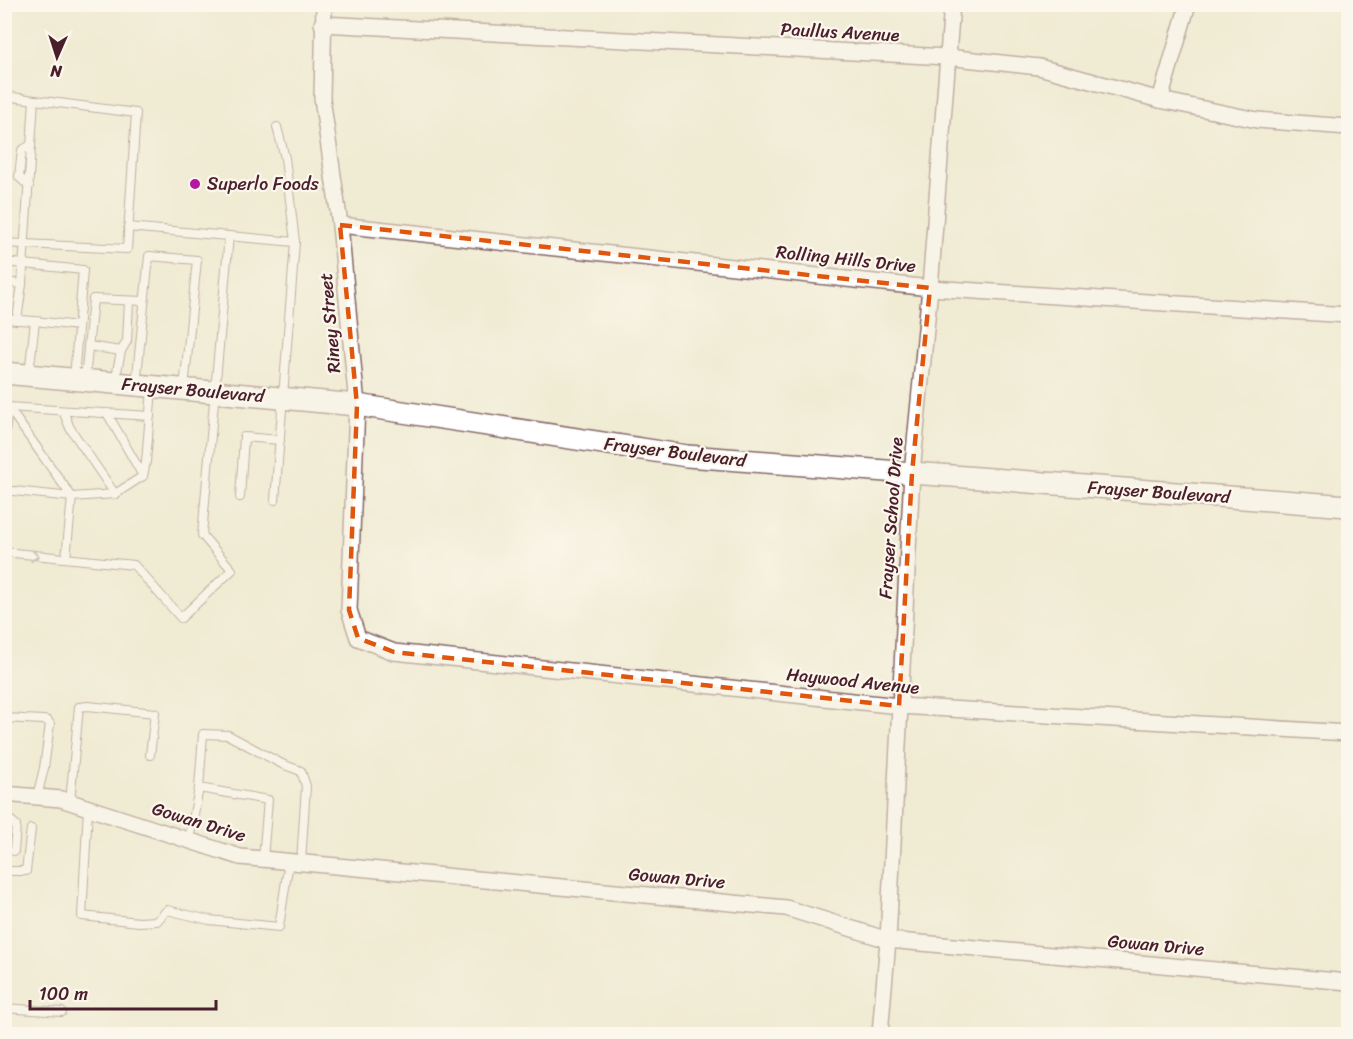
<svg xmlns="http://www.w3.org/2000/svg" width="1353" height="1039" viewBox="0 0 1353 1039" font-family="Sriracha,sans-serif">
<style>
.lines{fill:none;stroke-linecap:round;stroke-linejoin:round}
.lane-casing{stroke:#846666;stroke-width:10}
.street-casing{stroke:#846666;stroke-width:18}
.secondary-casing{stroke:#846666;stroke-width:24}
.lane{stroke:#fff;stroke-width:8}
.street{stroke:#fff;stroke-width:15}
.secondary{stroke:#fff;stroke-width:21}
.oneway{stroke:#ae9aa0}
.marked{fill:none;stroke:#e0560e;stroke-width:4.5;stroke-dasharray:12 8;stroke-linejoin:round}
.poi-dot{fill:#b5179e;stroke:#fbf7ec;stroke-width:2}
.labels{text-anchor:middle;dominant-baseline:central;stroke-width:4.5;stroke-linejoin:round;paint-order:stroke}
.street-label{font-size:18px;fill:#4a1f2b;stroke:#fbf7ec}
.poi-label{font-size:18px;fill:#4a1f2b;stroke:#fbf7ec;text-anchor:start}
</style>
<rect width="100%" height="100%" fill="#fbf7ec"/>
<filter id="ink" filterUnits="userSpaceOnUse"><feTurbulence type="fractalNoise" baseFrequency=".0167" numOctaves="2"/><feDisplacementMap in="SourceGraphic" scale="12" xChannelSelector="R" yChannelSelector="G"/><feConvolveMatrix kernelMatrix="1 2 1 2 8 2 1 2 1" color-interpolation-filters="sRGB"/></filter>
<filter id="wash" filterUnits="userSpaceOnUse"><feTurbulence type="fractalNoise" baseFrequency=".008" numOctaves="4" result="noise"/><feDisplacementMap in="SourceGraphic" scale="24" xChannelSelector="R" yChannelSelector="G"/><feGaussianBlur stdDeviation="1.35" result="paint"/><feColorMatrix in="noise" values="0 0 0 0 0 0 0 0 0 0 0 0 0 0 0 0 0 1.4 0 .05"/><feComposite in="paint" operator="in"/></filter>
<g filter="url(#wash)">
<rect width="100%" height="100%" fill="#f0ebd3"/>
</g>
<g filter="url(#ink)">
<g class="lines">
<defs>
<g id="lane">
<polyline points="4,96 136,113 127,249 4,243"/>
<polyline points="29,186 19,177 22,150 31,145"/>
<polyline points="128,227 295,242"/>
<polyline points="4,262 83,270 74,378"/>
<polyline points="4,282 22,284 17,320"/>
<polyline points="22,284 34,100"/>
<polyline points="4,319 35,321 29,374"/>
<polyline points="35,321 78,326"/>
<polyline points="88,346 121,351 115,382"/>
<polyline points="121,351 127,341 129,301"/>
<polyline points="85,379 93,299 144,301"/>
<polyline points="136,385 149,256 197,260 184,388"/>
<polyline points="8,407 72,497 66,558"/>
<polyline points="63,411 70,428 115,494"/>
<polyline points="107,413 143,476"/>
<polyline points="4,443 8,407 150,416"/>
<polyline points="4,490 72,497 115,494 143,476 146,462 152,388"/>
<polyline points="240,497 244,437 280,440"/>
<polyline points="275,500 295,242 285,158 277,127"/>
<polyline points="4,552 134,565 181,618 232,570 202,535 229,236"/>
<polyline points="4,718 43,720 48,721 50,724 44,768 37,797"/>
<polyline points="70,802 79,707 88,706 155,713 150,755"/>
<polyline points="88,808 82,916 139,922 157,921 167,910 209,920 279,927 289,861"/>
<polyline points="4,818 9,819 16,825 14,851"/>
<polyline points="189,840 199,788"/>
<polyline points="263,859 268,800 199,788 203,734 228,735 282,764 301,771 306,786 301,862"/>
<polyline points="4,871 26,871 31,829"/>
<polyline points="4,1008 62,1012"/>
</g>
<g id="street">
<polyline points="324,4 322,98 340,225 357,405 349,610 358,638 394,652 899,706 1348,733"/>
<polyline points="322,24 947,57 1039,67 1160,100 1257,120 1348,127"/>
<polyline points="1160,100 1188,4"/>
<polyline points="340,225 930,288 1348,315"/>
<polyline points="4,794 61,799 240,857 786,908 888,940 1348,982"/>
<polyline points="880,1034 888,940 912,473 930,288 952,4"/>
</g>
<polyline id="secondary" points="4,373 357,405 687,456 1348,506"/>
</defs>
<use href="#lane" class="lane-casing"/>
<use href="#street" class="street-casing"/>
<use href="#secondary" class="secondary-casing"/>
<use href="#lane" class="lane"/>
<use href="#street" class="street"/>
<use href="#secondary" class="secondary"/>
</g>
<defs><path id="oneway-chevron" d="M-2-3.5L2.5 0L-2 3.5" fill="none" stroke-width="1.6" stroke-linecap="round" stroke-linejoin="round" transform="scale(1.5)"/></defs>
<use class="oneway" href="#oneway-chevron" transform="translate(35 556) rotate(6)"/>
</g>
<path d="M0 0H1353V1039H0ZM340 225 930 288 912 473 899 706 394 652 358 638 349 610 357 405Z" fill="#f0ebd3" fill-opacity=".55" fill-rule="evenodd"/>
<path class="marked" d="M340 225 930 288 912 473 899 706 394 652 358 638 349 610 357 405Z"/>
<circle class="poi-dot" cx="195" cy="184" r="6"/>
<g class="labels">
<g class="street-label">
<text transform="translate(840 32) rotate(3)">Paullus Avenue</text>
<text transform="translate(846 259) rotate(6)">Rolling Hills Drive</text>
<text transform="translate(330 323) rotate(-95)">Riney Street</text>
<text transform="translate(193 390) rotate(5)">Frayser Boulevard</text>
<text transform="translate(675 452) rotate(7)">Frayser Boulevard</text>
<text transform="translate(1159 492) rotate(4)">Frayser Boulevard</text>
<text transform="translate(891 518) rotate(-86)">Frayser School Drive</text>
<text transform="translate(853 681) rotate(6)">Haywood Avenue</text>
<text transform="translate(199 822) rotate(17)">Gowan Drive</text>
<text transform="translate(677 878) rotate(5)">Gowan Drive</text>
<text transform="translate(1156 945) rotate(5)">Gowan Drive</text>
</g>
<g class="poi-label">
<text x="207" y="184">Superlo Foods</text>
</g>
</g>
<rect width="1353" height="1039" fill="none" stroke="#fbf7ec" stroke-width="24"/>
<g transform="translate(57 57) rotate(183)" stroke="#fbf7ec" stroke-width="4.5" paint-order="stroke">
<path d="M0-4.5L10 22L0 15L-10 22Z" fill="#4a1f2b"/>
<text y="-9" font-size="16" font-weight="bold" text-anchor="middle" fill="#4a1f2b">N</text>
</g>
<path d="M30 1000v9h186v-9" fill="none" stroke="#4a1f2b" stroke-width="3"/>
<text x="39" y="1000" font-size="18" fill="#4a1f2b" stroke="#fbf7ec" stroke-width="4.5" paint-order="stroke">100 m</text>
</svg>
